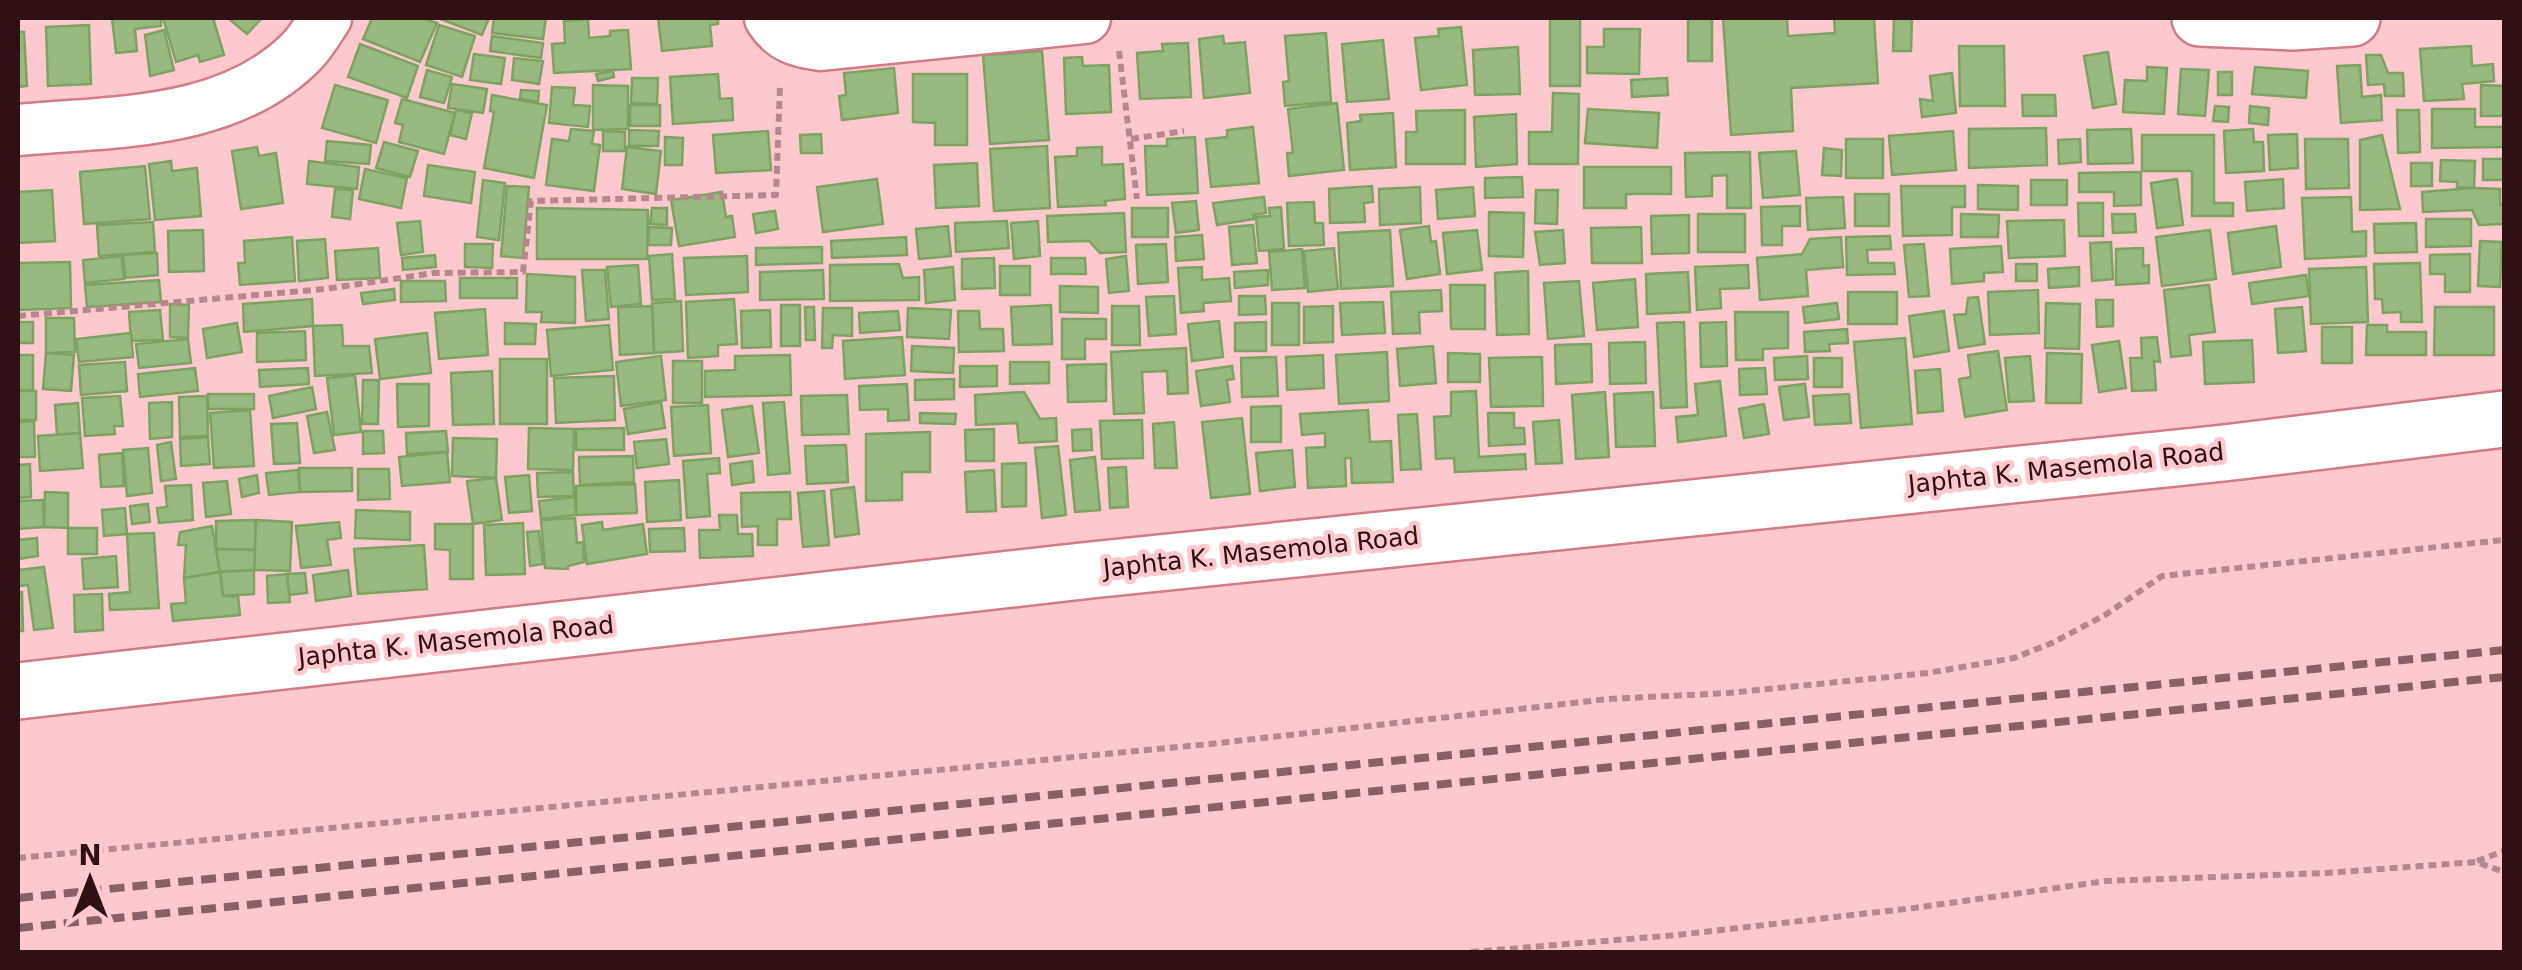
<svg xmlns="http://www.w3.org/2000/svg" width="2522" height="970" viewBox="0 0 2522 970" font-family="'DejaVu Sans',sans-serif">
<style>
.building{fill:#97b87e;stroke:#7ea360;stroke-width:2.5}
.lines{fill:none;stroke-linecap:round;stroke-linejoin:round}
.street-casing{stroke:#cf7d87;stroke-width:55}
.secondary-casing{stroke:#cf7d87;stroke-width:60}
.path{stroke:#b6888d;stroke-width:6;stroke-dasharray:8 5;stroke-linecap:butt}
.street{stroke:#fff;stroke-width:50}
.secondary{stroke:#fff;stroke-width:55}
.rail{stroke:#886065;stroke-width:8;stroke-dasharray:15 8;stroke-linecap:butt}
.labels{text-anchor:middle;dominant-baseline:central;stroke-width:9;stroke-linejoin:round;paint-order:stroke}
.street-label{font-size:25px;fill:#2f1015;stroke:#fec9ce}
</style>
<rect width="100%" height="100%" fill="#fec9ce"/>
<g class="building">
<polygon points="112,18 161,18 161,26 135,29 137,51 116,53"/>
<polygon points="163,18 213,18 224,55 200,62 198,55 176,62"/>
<polygon points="228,18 262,18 247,34"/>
<polygon points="372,18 423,18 437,23 420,62 363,39"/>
<polygon points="438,18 489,18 482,35"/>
<polygon points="494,18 546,18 543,39 492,33"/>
<polygon points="658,18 718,18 718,24 710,25 712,46 662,51"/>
<rect x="1550" y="18" width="30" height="68"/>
<rect x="1688" y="18" width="24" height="43"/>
<polygon points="1723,18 1787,18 1788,36 1835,33 1834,18 1874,18 1878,83 1791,88 1793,131 1731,135"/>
<polygon points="1894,18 1912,18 1911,51 1893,51"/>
<polygon points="588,19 589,38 610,36 610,31 628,30 631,69 554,73 552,44 565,43 564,21"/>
<polygon points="89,25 91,84 48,86 46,27"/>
<polygon points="439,25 475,36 462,77 426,65"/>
<polygon points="1461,27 1467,85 1421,90 1415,38 1439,36 1438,29"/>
<polygon points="1604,29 1640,29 1639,74 1587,73 1587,47 1604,47"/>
<polygon points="164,30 174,70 150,76 145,35"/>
<polygon points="18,32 24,32 27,86 18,87"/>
<polygon points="1326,33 1331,102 1285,106 1283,82 1289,81 1285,36"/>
<polygon points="492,36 543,43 541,58 490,51"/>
<polygon points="1223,36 1224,44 1245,42 1250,93 1204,98 1199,39"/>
<polygon points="1383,40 1389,99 1347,102 1342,44"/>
<polygon points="1188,43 1191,97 1140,99 1137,53 1163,51 1162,44"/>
<polygon points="360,44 418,66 407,98 348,77"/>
<polygon points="1959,46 2004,46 2005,106 1960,106"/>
<polygon points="2471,46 2472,66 2493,64 2494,81 2462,84 2464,99 2424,101 2420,49"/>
<polygon points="1518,47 1520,94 1475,95 1473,50"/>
<polygon points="1042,51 1049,140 990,144 983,55"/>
<polygon points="2108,52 2116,104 2093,108 2084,56"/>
<polygon points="474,54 505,58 501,84 470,80"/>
<polygon points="2366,55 2381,55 2388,73 2403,73 2404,96 2385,96 2384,84 2368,85"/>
<polygon points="1082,57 1083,66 1109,65 1111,112 1066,114 1064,58"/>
<polygon points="514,58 543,61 539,84 512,80"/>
<polygon points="2360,65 2362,97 2381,95 2382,120 2341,123 2337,66"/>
<polygon points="2147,67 2167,68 2164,114 2123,112 2125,80 2147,81"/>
<polygon points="2255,67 2308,71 2306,98 2252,94"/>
<polygon points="894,68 898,113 842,120 839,96 846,95 844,73"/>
<polygon points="2181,69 2209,70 2205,116 2178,114"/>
<polygon points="427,70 452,77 444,103 420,97"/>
<polygon points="613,71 614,77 598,81 596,74"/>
<rect x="2218" y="72" width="14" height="23"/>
<polygon points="1952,73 1956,113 1922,117 1920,99 1933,101 1930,76"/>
<polygon points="718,74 720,99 732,98 733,120 673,124 670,77"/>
<polygon points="913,74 967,74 967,145 935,145 935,123 913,122"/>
<polygon points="632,78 658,78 657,104 631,103"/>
<polygon points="1667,78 1668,95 1632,97 1631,80"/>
<polygon points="452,84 487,89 483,113 448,108"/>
<polygon points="335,85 388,100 376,143 322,128"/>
<polygon points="593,85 628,86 628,129 593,130"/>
<polygon points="2481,85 2504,86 2504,116 2481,116"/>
<polygon points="552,87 575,88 573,105 590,106 588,127 549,123"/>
<polygon points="521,90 539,91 538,102 520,99"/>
<polygon points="1553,93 1579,94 1578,164 1529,164 1529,132 1552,132"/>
<polygon points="492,95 547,105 534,178 484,168 494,112 490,111"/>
<polygon points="2022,95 2055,95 2056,116 2023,116"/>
<polygon points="402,99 455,113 444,154 399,142 403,125 395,123"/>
<polygon points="1337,103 1344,170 1289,176 1287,153 1293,153 1288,109"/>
<rect x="630" y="105" width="30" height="21"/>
<polygon points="2215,106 2229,107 2228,122 2213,121"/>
<polygon points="2250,106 2269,108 2268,125 2249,123"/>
<polygon points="1588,109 1659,113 1657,148 1585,143"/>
<polygon points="2432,109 2475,109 2475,127 2504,127 2504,147 2432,148"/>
<polygon points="456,110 472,113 466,139 450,135"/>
<polygon points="1465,110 1465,164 1406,164 1406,132 1417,132 1416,111"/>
<polygon points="2397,110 2419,110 2420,152 2398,153"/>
<polygon points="1393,113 1396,167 1350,170 1347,123 1361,121 1360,115"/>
<polygon points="1516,114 1517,164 1476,167 1474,117"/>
<polygon points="1253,127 1259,183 1211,187 1206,139 1227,137 1227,130"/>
<polygon points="2046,128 2047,165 1969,168 1969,129"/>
<polygon points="571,129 594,131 592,144 600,145 594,191 546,185 552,139 569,141"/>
<polygon points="2131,129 2133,163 2088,164 2087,130"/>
<polygon points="2253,129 2254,142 2263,142 2264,171 2226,173 2224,131"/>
<polygon points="629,130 659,131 658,146 629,146"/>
<polygon points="603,131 625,132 625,151 603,151"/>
<polygon points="768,131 771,170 716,173 713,135"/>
<polygon points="1953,131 1956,170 1892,175 1889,136"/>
<polygon points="821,134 822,153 801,153 800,135"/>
<polygon points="2297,134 2298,168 2270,170 2268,135"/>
<polygon points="2142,135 2214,135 2214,203 2233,203 2233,216 2192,216 2192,171 2142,171"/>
<polygon points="2382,135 2400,209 2360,210 2360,140"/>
<polygon points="665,137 683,138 682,165 665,165"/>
<polygon points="1195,137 1198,193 1147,195 1145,146 1167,146 1167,139"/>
<rect x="1846" y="139" width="37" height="39"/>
<polygon points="2080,139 2081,162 2059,164 2058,140"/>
<polygon points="2305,139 2348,139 2349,188 2306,189"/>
<polygon points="327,141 371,145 369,164 325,161"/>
<polygon points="384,142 418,151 410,177 376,168"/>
<polygon points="1047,146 1050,208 994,211 990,149"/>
<polygon points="257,147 259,156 276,153 283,203 241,209 232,151"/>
<polygon points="627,147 661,151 656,194 622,189"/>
<polygon points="1102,147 1102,165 1123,164 1125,199 1105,201 1106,205 1058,207 1055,157 1077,156 1077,148"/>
<polygon points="1824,148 1842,150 1841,176 1822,175"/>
<polygon points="1796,151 1800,195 1763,198 1759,153"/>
<polygon points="1750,152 1751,208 1727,208 1727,175 1712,176 1712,196 1686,197 1685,153"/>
<rect x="2483" y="159" width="21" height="21"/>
<polygon points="2441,160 2475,161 2474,188 2457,187 2457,182 2440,181"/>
<polygon points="171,161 172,171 197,168 201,216 155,220 149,164"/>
<polygon points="309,161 359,167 357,189 307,184"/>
<polygon points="977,163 979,206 936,208 934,165"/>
<rect x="2411" y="163" width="21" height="23"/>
<polygon points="428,165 475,172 471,203 424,196"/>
<polygon points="145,166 150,219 84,224 80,172"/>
<polygon points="1584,167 1671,167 1671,194 1626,194 1626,208 1584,208"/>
<polygon points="365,169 407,178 401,208 359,199"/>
<polygon points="2141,172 2141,205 2114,206 2114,192 2079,192 2079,173"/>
<polygon points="1522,177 1523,197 1485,198 1485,178"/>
<polygon points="877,179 883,224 823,232 817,187"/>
<polygon points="2177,179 2183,225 2157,228 2151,183"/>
<polygon points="2283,179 2284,208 2247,211 2245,182"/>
<polygon points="483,180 505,183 499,240 477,237"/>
<rect x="2031" y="180" width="36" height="25"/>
<polygon points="1978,185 2018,186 2018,210 1978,209"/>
<polygon points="507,186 529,187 523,258 501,256"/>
<polygon points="1372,186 1373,202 1364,203 1365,222 1330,223 1329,189"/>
<polygon points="1901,186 1965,186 1965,207 1952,207 1952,235 1903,236"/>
<polygon points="1420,187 1421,223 1380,225 1379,189"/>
<polygon points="1473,187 1475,216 1438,219 1436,190"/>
<polygon points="2474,188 2500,189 2500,205 2504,204 2504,235 2503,224 2479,225 2472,210 2423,212 2422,192"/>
<polygon points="335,189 353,190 350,219 332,217"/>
<polygon points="52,190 55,241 18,243 18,192"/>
<polygon points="1536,190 1558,190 1557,224 1535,223"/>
<polygon points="722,192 726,217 732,216 735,237 679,246 671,200"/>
<rect x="1855" y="194" width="34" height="32"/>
<polygon points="1264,197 1266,213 1253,215 1254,219 1217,225 1213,203"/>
<polygon points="1843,197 1845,228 1808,230 1806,198"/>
<polygon points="2351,197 2352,232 2366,231 2366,256 2305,259 2302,198"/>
<polygon points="1196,201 1199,230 1176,233 1172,203"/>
<polygon points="1314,202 1315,223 1323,223 1324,245 1289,246 1287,203"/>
<polygon points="2078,203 2103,203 2103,236 2079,236"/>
<polygon points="1800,206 1800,226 1782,226 1782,245 1762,245 1761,207"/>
<polygon points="1281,207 1284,249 1259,251 1256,217 1270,216 1269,208"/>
<polygon points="537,208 648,210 647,259 537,259"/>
<polygon points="652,208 667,208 667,225 650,224"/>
<rect x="1132" y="208" width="36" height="29"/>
<polygon points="775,211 778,229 756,233 753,214"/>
<polygon points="1489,212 1524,213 1523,257 1489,256"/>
<polygon points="1124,213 1126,252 1100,253 1089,241 1048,242 1047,216"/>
<rect x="1698" y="214" width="47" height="38"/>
<polygon points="1961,214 1999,215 1998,237 1961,237"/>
<polygon points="2112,214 2135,214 2136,232 2113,233"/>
<polygon points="1689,215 1689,253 1652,254 1651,216"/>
<polygon points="2426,219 2471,219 2471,246 2426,247"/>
<polygon points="2064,220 2065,256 2009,258 2007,221"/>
<polygon points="420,221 423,252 401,255 397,223"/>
<polygon points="1007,221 1009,248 956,252 955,223"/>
<polygon points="1038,221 1040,256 1014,259 1011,223"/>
<polygon points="153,222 155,252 99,256 97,225"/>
<polygon points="2416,223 2417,252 2375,253 2374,224"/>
<polygon points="1253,225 1257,263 1232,265 1229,227"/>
<polygon points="948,226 951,256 919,259 916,229"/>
<polygon points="1429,226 1431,242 1436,241 1440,274 1407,279 1400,230"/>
<polygon points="2276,226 2281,267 2233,274 2228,233"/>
<polygon points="649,227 672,228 671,245 648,245"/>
<polygon points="1641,227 1642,263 1592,263 1591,228"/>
<polygon points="203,230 204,271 169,272 168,231"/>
<polygon points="1390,230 1393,286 1341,289 1338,233"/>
<polygon points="1477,230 1482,270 1447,274 1443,233"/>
<polygon points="1563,230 1565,263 1540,265 1535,232"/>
<polygon points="2210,230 2216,279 2162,286 2156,237"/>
<polygon points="1202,235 1204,259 1176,261 1175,237"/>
<polygon points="1890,236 1891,249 1867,250 1868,263 1894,263 1895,274 1847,275 1846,237"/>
<polygon points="292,237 295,281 240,285 238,263 245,263 244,241"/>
<polygon points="906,237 907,255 832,258 831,241"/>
<polygon points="1841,237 1843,267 1806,270 1808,296 1760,300 1757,258 1802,254 1810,239"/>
<polygon points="325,239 328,278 299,281 297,241"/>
<polygon points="2480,241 2502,242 2500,287 2478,286"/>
<polygon points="2111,242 2113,279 2092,281 2090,243"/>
<polygon points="465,244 493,244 492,268 465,267"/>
<polygon points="1166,244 1168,282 1138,284 1136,245"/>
<polygon points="1924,244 1929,296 1909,297 1904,245"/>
<polygon points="2001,246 2003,272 1984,273 1984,281 1952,284 1950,249"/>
<polygon points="822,247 822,263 756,265 756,248"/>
<polygon points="378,248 380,278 337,280 335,251"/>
<polygon points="1334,248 1338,289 1308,292 1304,251"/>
<polygon points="2143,248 2143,266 2149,265 2149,283 2116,285 2116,249"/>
<polygon points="1302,249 1305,288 1272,290 1269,252"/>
<polygon points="157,253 158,275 125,278 123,255"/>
<polygon points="672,254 675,299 652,300 649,256"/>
<polygon points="2470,254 2470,292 2445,292 2445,274 2430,274 2430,255"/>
<polygon points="435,255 436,267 403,270 402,258"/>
<polygon points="122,256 124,279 85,283 83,260"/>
<polygon points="747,256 748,292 686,295 684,258"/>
<polygon points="1126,256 1129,291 1109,293 1106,259"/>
<polygon points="994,258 995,288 962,289 962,259"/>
<polygon points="1051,258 1085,258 1086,274 1051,274"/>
<polygon points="70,262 71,308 18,310 18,263"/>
<polygon points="2420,263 2422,322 2401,322 2401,312 2383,313 2382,299 2375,299 2374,264"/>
<polygon points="899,264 903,278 919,277 919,300 830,301 830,265"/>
<rect x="2016" y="264" width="21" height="17"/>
<polygon points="638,265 641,304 611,307 607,267"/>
<polygon points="1748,265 1749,288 1720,289 1721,308 1697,310 1695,267"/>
<rect x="1000" y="266" width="30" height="29"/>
<polygon points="953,267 955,300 926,303 924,270"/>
<polygon points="1202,267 1202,280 1229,278 1231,301 1203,303 1204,311 1181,313 1178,268"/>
<polygon points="2079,267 2079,286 2049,288 2048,269"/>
<polygon points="2366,267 2368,322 2311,324 2309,269"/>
<polygon points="582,270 605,270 609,319 586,321"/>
<polygon points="823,270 824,299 760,300 760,272"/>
<polygon points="1268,270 1268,285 1235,288 1234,272"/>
<polygon points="1528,271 1529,334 1497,335 1495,273"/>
<polygon points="1688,272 1690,312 1647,314 1646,274"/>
<polygon points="527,274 575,277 575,323 541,322 542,312 526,312"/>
<polygon points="2306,275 2309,296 2252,304 2249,283"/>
<rect x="460" y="278" width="57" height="20"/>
<polygon points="1635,279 1638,327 1597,330 1593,283"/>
<polygon points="159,280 161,302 87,307 85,285"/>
<polygon points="401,281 445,281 446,301 401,302"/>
<polygon points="1579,281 1584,336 1548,339 1544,283"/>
<polygon points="1450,285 1485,285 1485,329 1451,329"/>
<polygon points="2209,285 2215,332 2189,335 2191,355 2171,357 2164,290"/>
<polygon points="1060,286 1098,287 1098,313 1060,312"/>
<polygon points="394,289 395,300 363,304 361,293"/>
<polygon points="1441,290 1442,311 1419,312 1420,333 1393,334 1391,292"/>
<polygon points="2038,290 2039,333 1990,335 1988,292"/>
<rect x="1848" y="292" width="49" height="32"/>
<polygon points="1174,296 1176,334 1149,336 1146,297"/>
<polygon points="1239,296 1265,296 1266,314 1239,315"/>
<polygon points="1978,297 1985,344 1959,348 1954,315 1966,314 1968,298"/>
<polygon points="312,299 313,326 244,332 243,304"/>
<polygon points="734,299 737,344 718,345 718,356 688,358 686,302"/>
<polygon points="2096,300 2113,300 2113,326 2097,327"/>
<polygon points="681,301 683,351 654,353 652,303"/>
<polygon points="1383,302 1385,333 1342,335 1340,303"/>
<rect x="1272" y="303" width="27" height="42"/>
<polygon points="1837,303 1839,319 1805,323 1803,307"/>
<polygon points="2046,303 2080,304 2079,349 2045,348"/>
<polygon points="170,304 189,305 188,338 170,337"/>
<rect x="781" y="305" width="19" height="41"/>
<polygon points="1051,305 1052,344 1013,345 1011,307"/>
<polygon points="652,306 654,353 620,355 618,307"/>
<polygon points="1112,306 1139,306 1140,345 1112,345"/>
<polygon points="1333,306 1333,342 1304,343 1304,307"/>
<polygon points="805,307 814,307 815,340 806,340"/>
<polygon points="2302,307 2306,351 2278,353 2275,309"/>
<polygon points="2435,307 2494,307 2494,355 2434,355"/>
<polygon points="823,308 852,308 852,336 833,335 832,348 822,348"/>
<polygon points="908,308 951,310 949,339 907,337"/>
<polygon points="485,309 488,355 439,359 435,313"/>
<polygon points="160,310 163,340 131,341 129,312"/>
<polygon points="770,310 771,347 742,348 741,311"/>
<polygon points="898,311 900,330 860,333 859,313"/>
<polygon points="958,311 979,311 980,329 1003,329 1004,351 959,352"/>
<polygon points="1944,311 1949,351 1914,357 1909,316"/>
<polygon points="1735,312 1788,312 1788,348 1763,349 1763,360 1736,360"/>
<polygon points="46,318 74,318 75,352 46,353"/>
<polygon points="1062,319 1106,319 1106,339 1085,339 1085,359 1062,359"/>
<polygon points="1219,321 1223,357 1192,361 1188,324"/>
<rect x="18" y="322" width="15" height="21"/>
<polygon points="1266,322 1266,351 1235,351 1235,323"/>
<polygon points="1684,322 1687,407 1661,408 1657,323"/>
<polygon points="1726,322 1727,366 1701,367 1700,323"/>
<polygon points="237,323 242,352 207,358 203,329"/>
<polygon points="505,323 536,324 535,344 505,344"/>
<polygon points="342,325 343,346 369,346 372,373 315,376 313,326"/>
<polygon points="609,325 613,370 551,376 547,330"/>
<polygon points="2367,325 2387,325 2387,332 2426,332 2426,355 2366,355"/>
<rect x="2322" y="327" width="30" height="36"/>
<polygon points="1847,329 1848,343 1829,344 1830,351 1805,352 1804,332"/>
<polygon points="305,331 306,360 257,362 257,333"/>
<polygon points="131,333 133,357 79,362 76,339"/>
<polygon points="427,333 431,373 380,379 375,339"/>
<polygon points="902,337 905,375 845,379 843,341"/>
<polygon points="2157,337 2160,362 2154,361 2156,390 2132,391 2130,358 2142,358 2141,338"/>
<polygon points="1905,338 1912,424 1861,428 1854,342"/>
<polygon points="188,339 191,363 139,368 136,344"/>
<polygon points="2252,340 2254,382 2205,384 2203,342"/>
<polygon points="2119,341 2126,388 2099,392 2092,345"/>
<polygon points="1645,342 1646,383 1610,384 1609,343"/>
<polygon points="1591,344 1592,382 1556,384 1555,345"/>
<polygon points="912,346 954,348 953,373 911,371"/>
<polygon points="1433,346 1436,383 1400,386 1397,349"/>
<polygon points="1186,348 1188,393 1168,394 1167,371 1142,372 1144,413 1114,414 1111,352"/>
<polygon points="1998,351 2007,410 1965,417 1959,379 1971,377 1968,355"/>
<polygon points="1387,352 1389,401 1339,404 1336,355"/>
<polygon points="46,353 74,355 71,391 43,389"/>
<polygon points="1448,353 1480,354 1480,382 1448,382"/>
<polygon points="2047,353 2082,354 2081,403 2046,403"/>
<rect x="18" y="355" width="15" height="35"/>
<polygon points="790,355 791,395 705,397 705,371 735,370 735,356"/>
<polygon points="1323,355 1324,388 1287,390 1286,357"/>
<polygon points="661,356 666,400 621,406 616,362"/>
<polygon points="1807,356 1808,379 1775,380 1774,358"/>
<polygon points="2030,356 2034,401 2009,402 2005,358"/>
<polygon points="1276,357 1278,396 1242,397 1241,358"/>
<polygon points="1542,357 1543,406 1491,407 1489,358"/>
<rect x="1814" y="358" width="28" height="29"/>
<rect x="500" y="359" width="47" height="65"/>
<rect x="673" y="361" width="29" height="42"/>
<polygon points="125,362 127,391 81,395 79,365"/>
<polygon points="1010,362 1049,362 1049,383 1010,384"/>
<polygon points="1106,364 1106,401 1068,402 1067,365"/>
<polygon points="960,366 997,366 997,386 960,387"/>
<polygon points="1232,366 1234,379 1227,380 1230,402 1201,406 1196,371"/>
<polygon points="195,368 198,391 140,397 138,374"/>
<polygon points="308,368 309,384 260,387 259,370"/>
<polygon points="1765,368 1767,394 1740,395 1739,369"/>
<polygon points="1940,369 1943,411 1918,413 1915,371"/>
<polygon points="492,371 494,424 453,425 451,373"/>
<polygon points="355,375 361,432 334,435 327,378"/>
<polygon points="614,376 615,420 556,423 554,378"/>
<polygon points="954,379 954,399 915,400 915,380"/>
<polygon points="363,380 379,380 378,424 362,424"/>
<polygon points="1720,381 1726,436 1678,442 1676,417 1698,415 1695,384"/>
<polygon points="397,384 429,384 429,426 398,427"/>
<polygon points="907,384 909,420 888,421 888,409 860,410 859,386"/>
<polygon points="1805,384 1809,417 1784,420 1779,387"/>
<polygon points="312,387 316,409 273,418 269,396"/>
<rect x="18" y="391" width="18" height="29"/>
<polygon points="1476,391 1479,457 1525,454 1526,469 1455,472 1454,458 1436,459 1434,417 1451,416 1451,392"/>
<polygon points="1024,392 1040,419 1056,418 1057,441 1019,443 1017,423 976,425 975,395"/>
<polygon points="1605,392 1609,457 1576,459 1572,395"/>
<polygon points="1653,392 1655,446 1616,447 1614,394"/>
<rect x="208" y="394" width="46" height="15"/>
<polygon points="1849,394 1851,423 1815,425 1813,396"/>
<polygon points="847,395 849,434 802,435 801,396"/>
<polygon points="120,396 123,426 114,426 115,434 85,436 82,398"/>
<polygon points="207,396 208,436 180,437 179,397"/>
<polygon points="172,402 172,437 150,439 149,403"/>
<polygon points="661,402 665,428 628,434 624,409"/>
<polygon points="784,402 790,473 768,475 763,403"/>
<polygon points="78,403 80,433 57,435 55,405"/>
<polygon points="1764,404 1769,434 1744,438 1739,409"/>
<polygon points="708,405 711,453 674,456 671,407"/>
<polygon points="752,406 759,453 728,457 722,410"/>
<polygon points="1281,406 1281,442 1251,442 1251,407"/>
<polygon points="250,410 254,466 214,468 210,413"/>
<polygon points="1368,410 1370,442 1391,441 1393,482 1352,483 1351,458 1345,458 1346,486 1308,488 1306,448 1325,447 1325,433 1302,435 1300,414"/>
<polygon points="327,412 335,450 314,453 307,416"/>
<polygon points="920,413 956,414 955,424 920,423"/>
<polygon points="1488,413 1514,413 1514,428 1524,428 1525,444 1489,446"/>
<polygon points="1417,414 1421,469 1401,470 1398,415"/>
<polygon points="1242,418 1250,494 1211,498 1202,422"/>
<polygon points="1142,420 1143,458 1102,459 1100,421"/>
<polygon points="1559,420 1562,463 1536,464 1533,422"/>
<polygon points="34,421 35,457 18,457 18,422"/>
<polygon points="1174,422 1177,468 1155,468 1153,424"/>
<polygon points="297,423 300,463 274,464 271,424"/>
<polygon points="529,428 574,429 573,470 528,469"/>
<polygon points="624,428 624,450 576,450 576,429"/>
<polygon points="994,429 994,461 966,461 965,430"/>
<polygon points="1091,429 1092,450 1073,451 1072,430"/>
<polygon points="363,431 383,431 384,453 363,454"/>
<polygon points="446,431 448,452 407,454 406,433"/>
<polygon points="930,432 930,472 902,472 902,500 866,501 866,434"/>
<polygon points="80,433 83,468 40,471 38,436"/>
<polygon points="208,437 210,464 181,466 180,439"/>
<polygon points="453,438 497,439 496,478 452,476"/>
<polygon points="666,439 669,464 637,468 634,442"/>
<polygon points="171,442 176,479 161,481 157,445"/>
<polygon points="846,445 848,482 807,484 805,446"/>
<polygon points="1058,446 1066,515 1042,518 1035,448"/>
<polygon points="148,448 152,493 127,496 123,450"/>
<polygon points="1292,450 1295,487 1260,491 1256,453"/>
<polygon points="447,452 450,482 402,486 399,457"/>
<polygon points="122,453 124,486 101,487 99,455"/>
<polygon points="633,456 634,482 580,485 579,457"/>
<polygon points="1095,457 1100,510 1075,512 1070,460"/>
<polygon points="719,458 720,473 707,474 710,516 687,518 683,461"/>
<polygon points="752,461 754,482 732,485 730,464"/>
<polygon points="1026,463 1026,506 1002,507 1002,464"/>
<polygon points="30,464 31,497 18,498 18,465"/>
<polygon points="1126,467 1128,507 1110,508 1108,468"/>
<polygon points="299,468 352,468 352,491 300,492"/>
<polygon points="358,469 389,469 390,499 358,500"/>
<polygon points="298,470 300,492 269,495 266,473"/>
<polygon points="994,470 996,511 967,512 965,472"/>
<polygon points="573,472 574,496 538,497 537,473"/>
<polygon points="257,475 259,493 242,497 239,479"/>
<polygon points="529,475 532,511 509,513 505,477"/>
<polygon points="496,478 502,520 473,524 467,481"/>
<polygon points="679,480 681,520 647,522 645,482"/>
<polygon points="227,481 231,514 206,517 203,483"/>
<polygon points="635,484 637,513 576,515 576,486"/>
<polygon points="191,485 193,520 159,523 157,508 167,507 165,486"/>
<polygon points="854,487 859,534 835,537 831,490"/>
<polygon points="824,491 829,545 803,547 798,493"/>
<polygon points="45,492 68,493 68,528 44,527"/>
<polygon points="790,492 791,519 777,519 777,545 758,545 758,526 742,527 741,493"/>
<polygon points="575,497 576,515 541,519 539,501"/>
<polygon points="43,500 44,527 18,529 18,501"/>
<polygon points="148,504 150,522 132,524 130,506"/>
<polygon points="125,508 127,534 104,536 102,510"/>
<polygon points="356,510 410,512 410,540 355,538"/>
<polygon points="719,515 737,515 738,534 752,534 753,556 700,558 699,530 720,530"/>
<polygon points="575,518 577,543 583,542 584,562 568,566 568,569 545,568 541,520"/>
<polygon points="256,520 255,550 216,549 216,521"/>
<polygon points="256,520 292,522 290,571 254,570"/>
<polygon points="339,522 341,538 327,540 331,565 301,568 296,526"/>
<polygon points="602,522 603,530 643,524 647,554 587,564 582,525"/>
<polygon points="523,523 525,574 486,575 484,525"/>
<polygon points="435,524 473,524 473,579 450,579 450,550 435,549"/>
<polygon points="212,526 220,572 184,578 186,545 178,545 180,532"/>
<rect x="68" y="528" width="29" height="26"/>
<polygon points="684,528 685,551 650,552 649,529"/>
<polygon points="539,531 543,564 530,566 527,532"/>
<polygon points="154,533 159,608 110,610 109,594 130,592 127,534"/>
<polygon points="37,538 38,556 18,559 18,540"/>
<polygon points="424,545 427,589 358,594 354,549"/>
<polygon points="216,549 255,550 254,570 220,572"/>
<polygon points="116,556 118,587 84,589 82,559"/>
<polygon points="44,567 53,628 34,630 28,585 18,586 18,570"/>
<polygon points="254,570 254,594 223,596 220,572"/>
<polygon points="348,570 351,596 316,601 313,575"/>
<polygon points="220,572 223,596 238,596 240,615 173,621 171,604 186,603 184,578"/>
<polygon points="305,573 307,593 288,595 287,574"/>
<polygon points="287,574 290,602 268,603 267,576"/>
<polygon points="22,592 23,631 18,631 18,593"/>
<polygon points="102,594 103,630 75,632 74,595"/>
</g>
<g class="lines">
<defs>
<g id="street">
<path d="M770 18C783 38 798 42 821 45L1085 18"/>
<path d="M18 130C114 121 231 126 304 49 312 40 319 28 326 18"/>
</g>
<g id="secondary">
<polyline points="2200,18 2292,22 2352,18"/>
<polyline points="18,691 1091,570 2224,453 2504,419"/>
</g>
</defs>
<use href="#street" class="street-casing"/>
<use href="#secondary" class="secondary-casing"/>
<g class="path">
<polyline points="1119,51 1137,199"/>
<polyline points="1131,139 1184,131"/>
<polyline points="18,316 325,289 434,273 523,272 531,201 776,195 780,85"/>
<polyline points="18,858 1210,744 1608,699 1728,693 1928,673 2014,658 2052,643 2105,615 2162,576 2504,540"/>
<polyline points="2477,861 2504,851"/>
<polyline points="1471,952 1677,935 1914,908 2106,881 2326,873 2476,862 2504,872"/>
</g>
<use href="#street" class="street"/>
<use href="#secondary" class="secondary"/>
<g class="rail">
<polyline points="18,898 2504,650"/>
<polyline points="18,928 2504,677"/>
</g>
</g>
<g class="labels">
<g class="street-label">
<text transform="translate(2066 468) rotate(-6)">Japhta K. Masemola Road</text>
<text transform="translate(1261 552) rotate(-6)">Japhta K. Masemola Road</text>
<text transform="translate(456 641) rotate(-6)">Japhta K. Masemola Road</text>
</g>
</g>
<rect width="2522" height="970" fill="none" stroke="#2f1015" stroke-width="40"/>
<g transform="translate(90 880)" stroke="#fec9ce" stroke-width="8" paint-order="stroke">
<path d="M0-8L18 38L0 25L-18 38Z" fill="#2f1015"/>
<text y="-15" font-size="28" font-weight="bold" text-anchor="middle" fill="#2f1015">N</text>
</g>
</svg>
